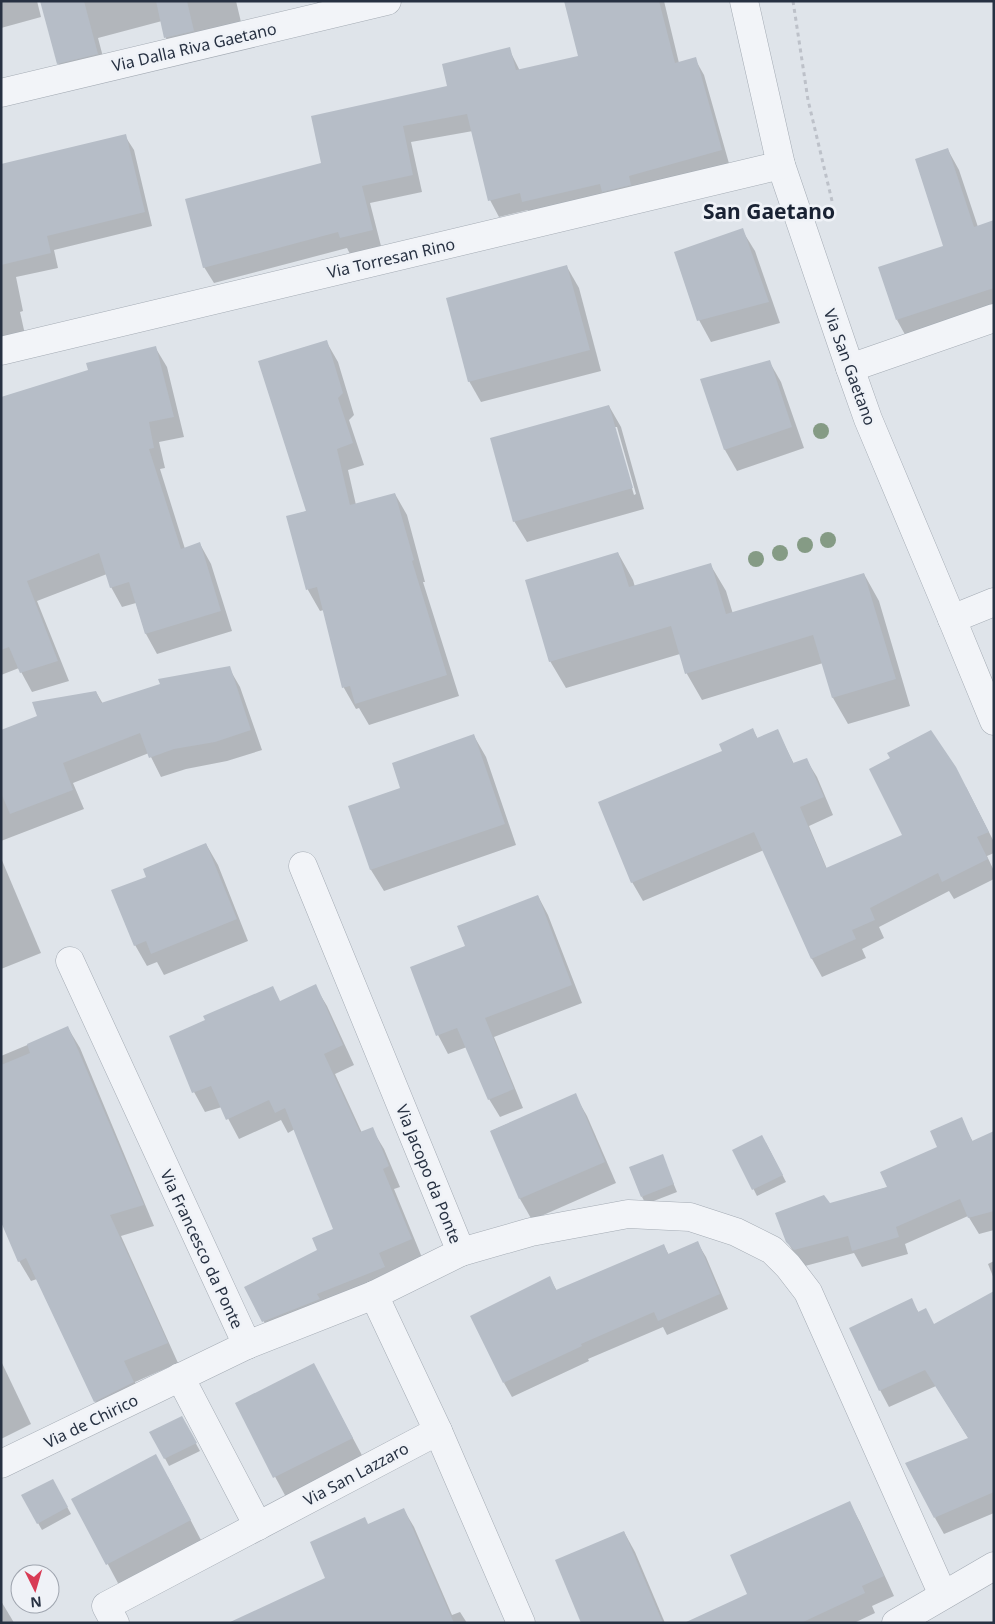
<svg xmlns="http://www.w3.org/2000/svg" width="995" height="1624" viewBox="0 0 995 1624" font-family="'Noto Sans',sans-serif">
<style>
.shadow{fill:#0003;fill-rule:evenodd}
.building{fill:#b6bdc7}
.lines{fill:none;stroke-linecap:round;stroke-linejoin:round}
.minor-casing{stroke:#a4abb4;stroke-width:29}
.path{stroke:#bdc1c9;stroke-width:3;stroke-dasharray:4 4;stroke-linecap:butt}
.minor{stroke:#f2f4f8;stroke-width:28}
.tree{fill:#859b85}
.labels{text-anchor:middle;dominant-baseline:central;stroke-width:5;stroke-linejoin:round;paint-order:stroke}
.street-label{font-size:16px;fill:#273142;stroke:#eff2f7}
.district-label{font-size:21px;font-weight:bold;fill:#192233;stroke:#eff2f7}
</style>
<rect width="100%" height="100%" fill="#dfe4ea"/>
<g class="shadow">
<polygon points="1,1 37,1 41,17 1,28"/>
<polygon points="41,1 236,1 245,39 176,55 166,38 162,21 98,38 107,72 68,81 58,63"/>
<polygon points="316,1 359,1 326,20"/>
<polygon points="566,1 664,1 679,63 695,59 704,75 730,167 533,218 528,210 499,217 490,200 473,131 411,142 422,192 370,203 381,246 350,254 347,248 214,283 204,267 323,164 509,49 520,71 579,57"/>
<polygon points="125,136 134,150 152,226 54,250 58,268 16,277 23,311 20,312 26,339 1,344 1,165"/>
<polygon points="948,150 959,170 978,227 994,221 994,312 908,340 897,320 945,247"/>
<polygon points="742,230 755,251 780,323 711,342 699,320"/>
<polygon points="567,267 579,288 601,371 481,402 469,381"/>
<polygon points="326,341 338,362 354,415 349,420 364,465 348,470 356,505 395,494 407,515 425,582 423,582 459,696 369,725 359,708 356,709 344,688 324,610 320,611 308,590 287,517 307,511"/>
<polygon points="155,347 167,367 184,437 159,442 165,468 160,469 185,549 200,544 211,564 232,631 157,654 146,634 136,603 122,607 111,587 107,574 37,601 69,681 32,692 19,668 1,675 1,398 89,371"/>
<polygon points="769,361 781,382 804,448 737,471 725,450 701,380"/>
<path d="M609 406 621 427 644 509 527 542 514 521ZM614 427H617L636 494 634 495Z"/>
<polygon points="618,553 633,580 635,587 710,564 726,591 733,614 864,574 879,601 910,706 848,724 833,698 823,663 702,700 687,674 680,654 566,688 550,661"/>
<polygon points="229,668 240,687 262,750 227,761 186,769 161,777 149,753 73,783 84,809 1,841 1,732 96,692 103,704"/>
<polygon points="753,730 758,739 777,730 794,764 806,759 817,777 833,815 809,826 827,869 904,835 966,787 994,842 994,853 987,856 994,871 994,879 954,899 949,891 879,927 884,938 862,949 866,958 822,977 812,959 764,850 643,901 632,882 723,751"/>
<polygon points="474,736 486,757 516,845 384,891 371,870 350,807 402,789"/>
<polygon points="206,844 218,865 248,941 164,975 157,962 147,966 135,945 148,878"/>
<polygon points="1,858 41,953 1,969"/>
<polygon points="538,896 548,915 582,1003 494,1037 523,1108 500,1117 489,1099 467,1047 448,1054 438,1035 466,947"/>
<polygon points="315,986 327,1006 354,1065 335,1074 362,1133 372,1129 384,1149 400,1187 394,1189 423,1260 275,1342 246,1288 319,1250 335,1230 295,1129 288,1133 281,1120 239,1139 222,1107 205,1112 194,1092 280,1002"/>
<polygon points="68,1028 80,1048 154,1226 121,1236 178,1363 135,1382 144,1403 107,1422 95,1401 37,1279 31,1281 19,1261 1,1220 1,1056"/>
<polygon points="575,1095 587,1116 616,1183 532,1220 520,1199 491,1131"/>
<polygon points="961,1119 973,1142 994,1133 994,1230 979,1234 968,1216 905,1244 908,1254 862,1267 854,1253 805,1266 797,1258 787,1241 830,1204 888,1187 939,1147"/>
<polygon points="766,1143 786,1182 757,1196 734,1150"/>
<polygon points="662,1156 677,1192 646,1204 642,1197"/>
<polygon points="697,1242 706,1257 728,1309 667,1335 663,1327 588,1359 589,1361 512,1397 504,1383 549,1277 557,1291 664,1246 669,1255"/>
<polygon points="994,1261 994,1279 988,1264"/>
<polygon points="994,1292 994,1513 944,1534 935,1518 969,1439 936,1386 889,1407 880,1390 911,1300 919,1313 934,1325"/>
<polygon points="1,1361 31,1424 1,1439"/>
<polygon points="325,1386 364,1459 287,1499 236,1404"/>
<polygon points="182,1418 200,1451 169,1466 151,1432"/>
<polygon points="168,1477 202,1542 119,1585 73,1499"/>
<polygon points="53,1481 71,1514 42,1530 22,1495"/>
<polygon points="849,1502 860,1522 894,1596 872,1606 875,1613 854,1623 687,1623 749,1594"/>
<polygon points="404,1510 414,1527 452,1615 460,1612 467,1623 231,1623 327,1578 369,1526"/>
<polygon points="624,1532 635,1552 665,1623 582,1623"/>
<polygon points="1,1601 13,1621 14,1623 1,1623"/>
</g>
<g class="building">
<polygon points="40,1 84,1 98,54 57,64"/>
<polygon points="156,1 187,1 194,31 164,38"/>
<polygon points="564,1 659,1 675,63 696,57 722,150 629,176 631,185 602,192 600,184 522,202 520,193 488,201 467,114 403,126 413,175 362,186 373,230 340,238 338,232 203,268 185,199 321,163 311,116 447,86 442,64 510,47 516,70 578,56"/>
<polygon points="126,134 145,212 47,236 51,253 1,265 1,164"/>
<polygon points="948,148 974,227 994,220 994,288 896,320 878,267 943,246 915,159"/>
<polygon points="743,228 769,302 697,321 674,252"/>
<polygon points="567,265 590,350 468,382 446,298"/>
<polygon points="327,340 343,393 338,398 353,443 337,449 350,505 395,493 414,560 412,561 447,675 355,704 350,686 342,688 317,587 306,590 286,516 306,511 258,361"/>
<polygon points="156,346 174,417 149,422 154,448 149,449 181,549 200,542 221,611 145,634 129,582 110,588 99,553 27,581 58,661 20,673 9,647 1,650 1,397 88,370 86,363"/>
<polygon points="770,360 792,427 724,450 700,379"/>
<polygon points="609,405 633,488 513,522 490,438"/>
<polygon points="618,552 629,587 711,563 726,614 864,573 896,679 832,698 813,635 685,674 671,626 549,662 525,580"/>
<polygon points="230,666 251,730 215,742 174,749 149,758 140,733 63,763 73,790 10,814 1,793 1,730 37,716 32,702 96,691 101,703 160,684 158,679"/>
<polygon points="753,728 757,738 778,729 793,763 807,758 824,797 800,807 826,868 902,835 869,769 890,758 887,753 931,730 956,767 989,832 977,837 988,859 942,882 938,873 870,908 875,920 852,930 856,939 811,959 754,832 631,883 598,802 722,751 719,744"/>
<polygon points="474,734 505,824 370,870 348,806 400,788 392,763"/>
<polygon points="206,843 237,919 151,954 146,941 134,946 111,890 146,877 143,869"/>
<polygon points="538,895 572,985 485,1018 514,1089 488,1100 457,1028 436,1036 410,967 465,946 457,926"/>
<polygon points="316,984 343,1045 324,1054 360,1132 373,1127 389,1166 383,1169 412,1239 379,1253 385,1267 317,1294 320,1299 262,1322 244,1287 317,1250 312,1238 333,1229 285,1108 275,1113 269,1100 226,1120 211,1086 192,1093 169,1036 205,1020 203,1016 273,986 280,1001"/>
<polygon points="68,1026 144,1205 110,1215 168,1343 124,1361 134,1382 94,1402 26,1258 18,1262 1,1222 1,1065 30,1053 27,1044"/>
<polygon points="576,1093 605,1162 519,1199 490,1131"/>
<polygon points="962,1117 972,1141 994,1131 994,1211 968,1218 960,1199 896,1227 899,1237 852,1251 848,1236 794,1250 786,1242 775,1213 824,1195 830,1203 887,1187 880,1172 937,1147 930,1131"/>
<polygon points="762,1135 783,1175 752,1190 732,1150"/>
<polygon points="663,1154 674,1184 641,1197 629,1167"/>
<polygon points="698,1241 720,1294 658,1321 654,1312 581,1344 582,1346 503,1383 470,1316 550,1276 556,1290 664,1244 668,1254"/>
<polygon points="994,1291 994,1492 934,1518 905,1463 968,1438 925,1370 879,1391 849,1328 912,1298 918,1312 926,1308 934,1324"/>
<polygon points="314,1363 353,1438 273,1478 235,1403"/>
<polygon points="182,1416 197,1443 164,1459 149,1432"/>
<polygon points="156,1454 191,1520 106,1565 71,1499"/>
<polygon points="53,1479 68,1507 37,1524 21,1495"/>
<polygon points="850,1501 884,1576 862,1586 865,1593 801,1623 684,1623 747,1594 730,1555"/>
<polygon points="404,1508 454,1623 228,1623 325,1578 310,1542 365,1517 368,1524"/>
<polygon points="624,1531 663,1623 581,1623 555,1560"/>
</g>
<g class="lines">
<defs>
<g id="minor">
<polyline points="744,1 781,165 850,368 868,419 952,619 994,721"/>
<polyline points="1,93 387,1"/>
<polyline points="1,351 781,165"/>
<polyline points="850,368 994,318"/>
<polyline points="952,619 994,602"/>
<polyline points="70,961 247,1345"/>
<polyline points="461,1252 531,1232 628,1214 690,1217 736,1232 772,1250 788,1266 808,1292 943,1595"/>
<polyline points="374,1295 438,1431 521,1623"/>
<polyline points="180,1377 258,1526"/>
<polyline points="1,1464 247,1345 374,1295 461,1252 303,866"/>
<polyline points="115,1623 106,1606 438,1431"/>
<polyline points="896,1623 994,1566"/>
</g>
</defs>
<use href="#minor" class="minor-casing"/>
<polyline class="path" points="793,1 808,100 832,201"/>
<use href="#minor" class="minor"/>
</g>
<g class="tree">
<circle cx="821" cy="431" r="8"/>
<circle cx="828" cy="540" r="8"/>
<circle cx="805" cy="545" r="8"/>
<circle cx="780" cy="553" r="8"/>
<circle cx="756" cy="559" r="8"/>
</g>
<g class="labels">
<g class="street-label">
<text transform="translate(194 47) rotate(-13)">Via Dalla Riva Gaetano</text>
<text transform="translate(391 258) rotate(-13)">Via Torresan Rino</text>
<text transform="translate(850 367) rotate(70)">Via San Gaetano</text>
<text transform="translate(429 1174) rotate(68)">Via Jacopo da Ponte</text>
<text transform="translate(202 1249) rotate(65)">Via Francesco da Ponte</text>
<text transform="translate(91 1421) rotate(-26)">Via de Chirico</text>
<text transform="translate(356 1474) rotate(-28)">Via San Lazzaro</text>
</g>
<g class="district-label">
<text x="769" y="211">San Gaetano</text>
</g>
</g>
<rect width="995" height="1624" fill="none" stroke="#273142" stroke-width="5"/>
<g transform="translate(35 1589) rotate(175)"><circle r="24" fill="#eff2f7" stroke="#9fa5af"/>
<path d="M0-4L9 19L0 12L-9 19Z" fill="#d83b55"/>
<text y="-8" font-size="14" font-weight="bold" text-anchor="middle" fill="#273142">N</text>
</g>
</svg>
